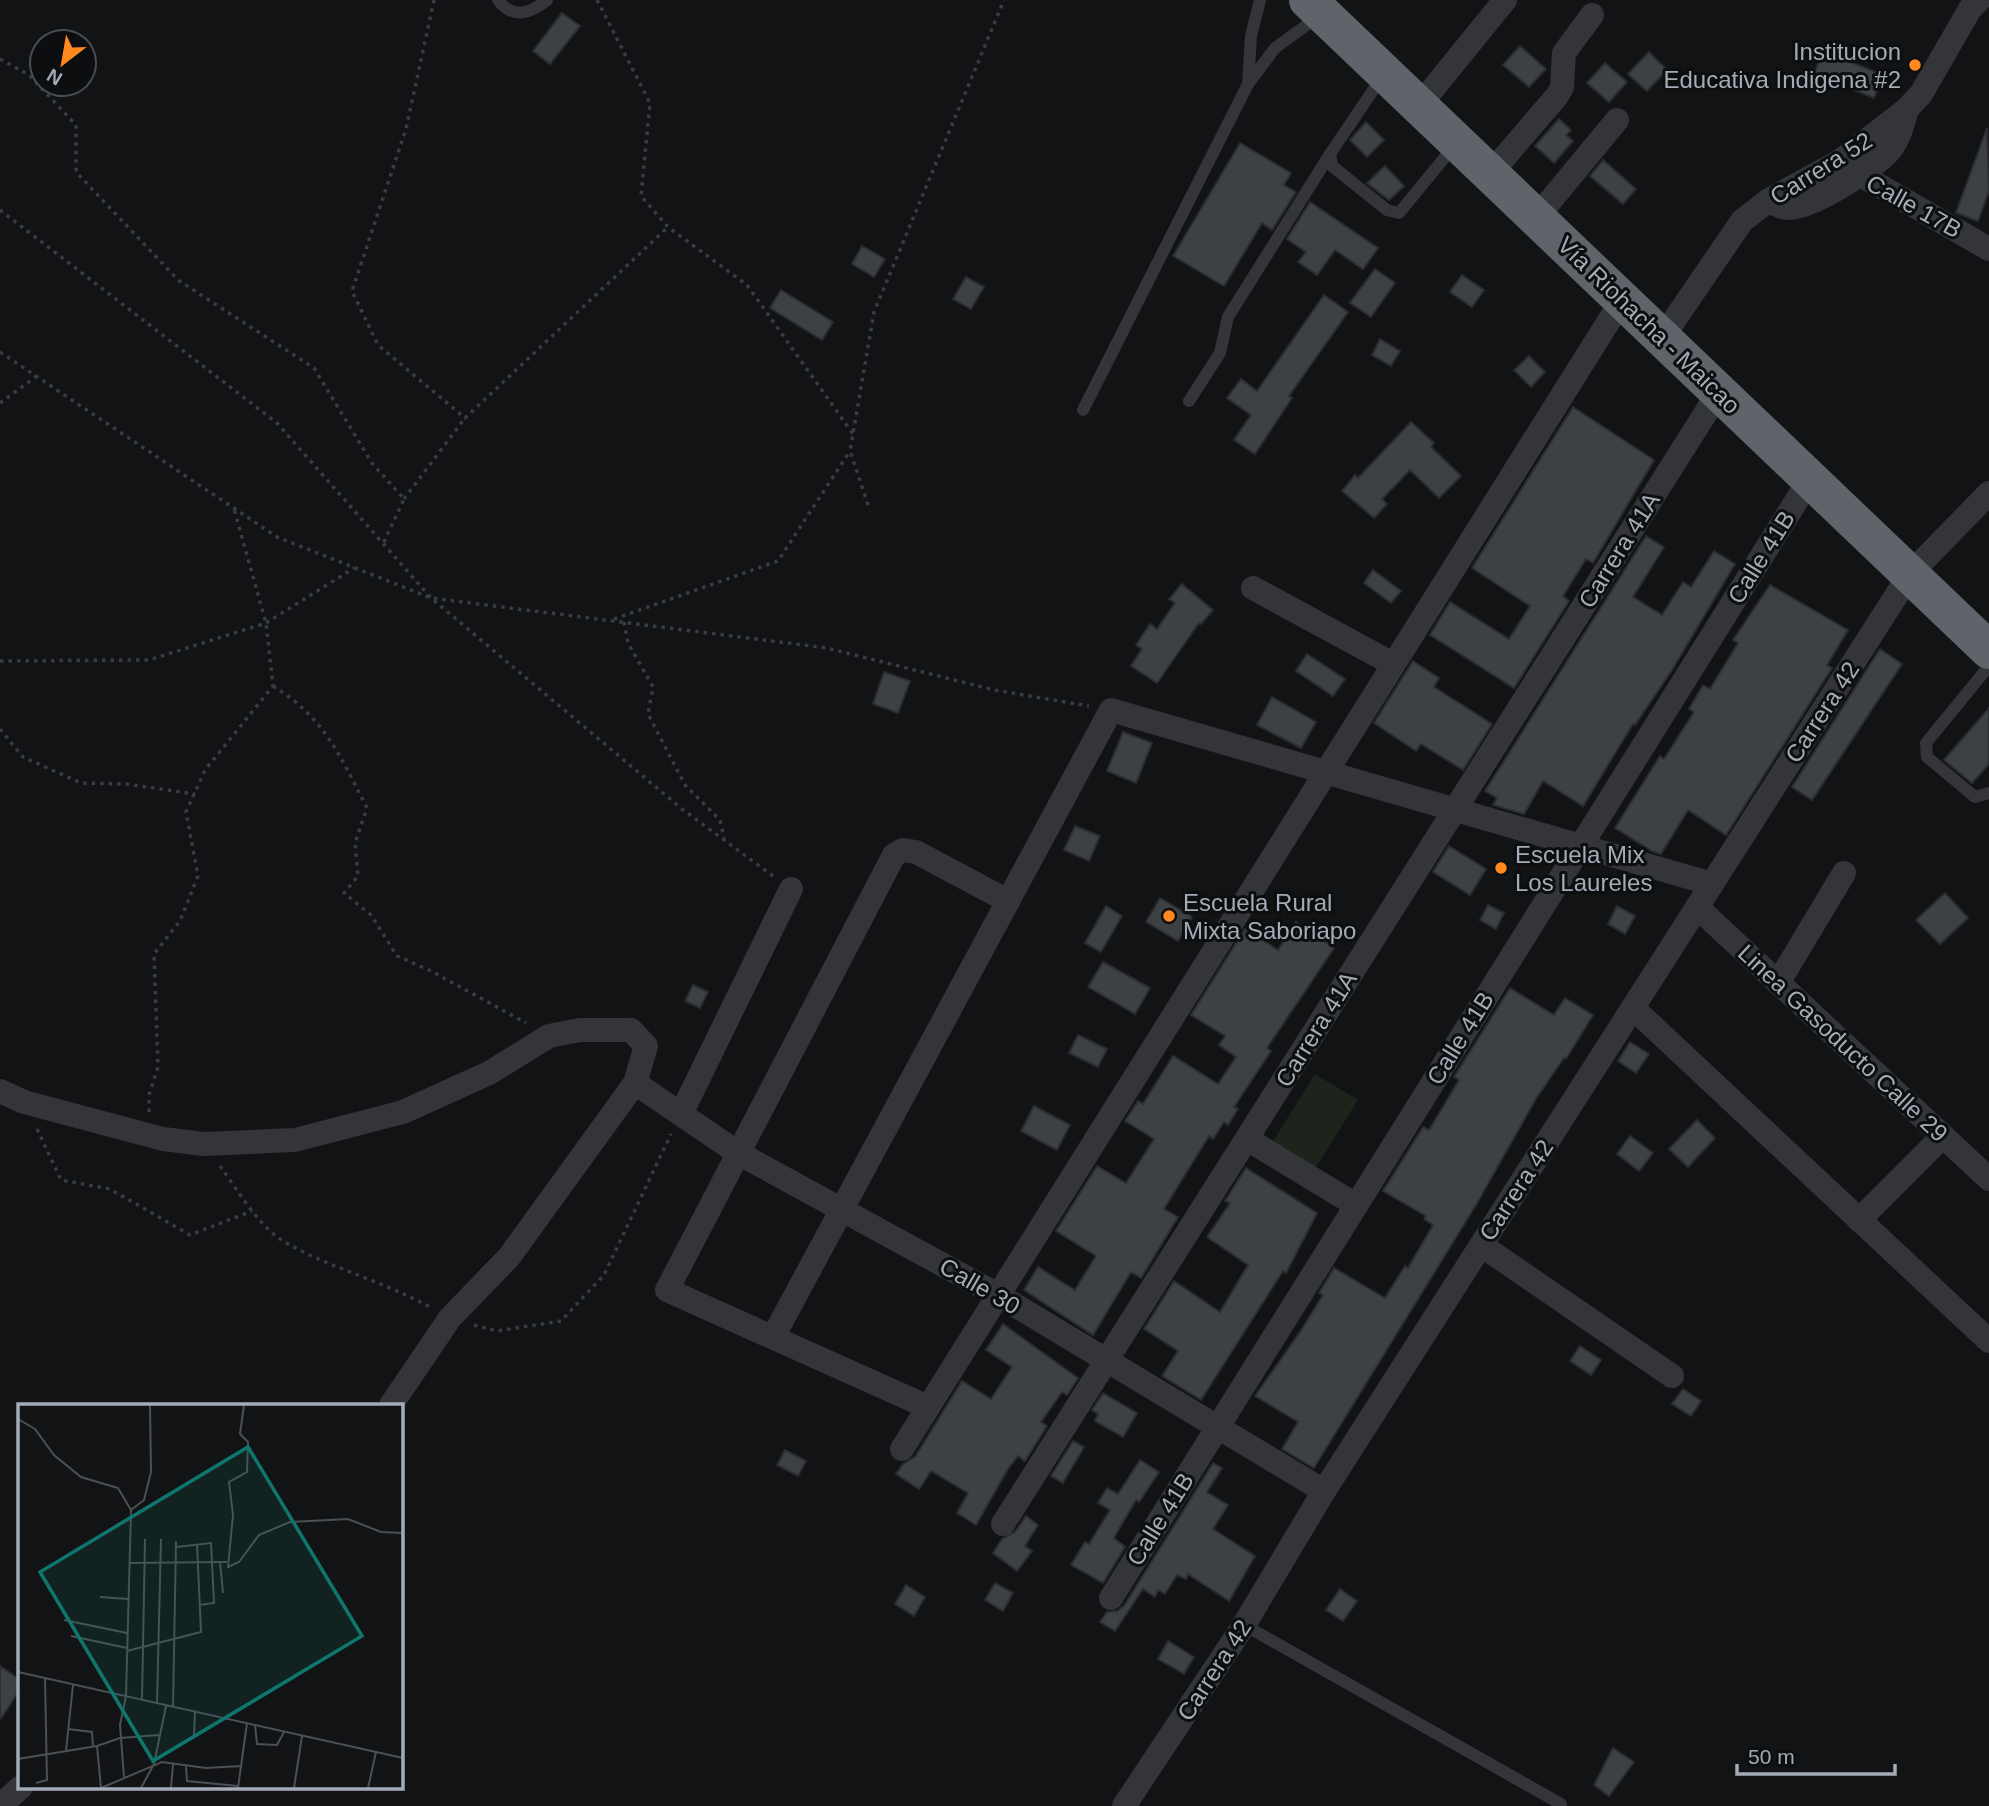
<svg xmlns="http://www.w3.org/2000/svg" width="1989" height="1806" viewBox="0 0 1989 1806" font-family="Helvetica,sans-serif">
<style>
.grass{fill:#1c241c}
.building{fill:#3e4144;stroke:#2c2d30;stroke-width:2}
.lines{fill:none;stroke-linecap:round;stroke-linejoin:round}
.path{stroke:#393c41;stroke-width:3.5;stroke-dasharray:3.5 5;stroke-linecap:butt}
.lane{stroke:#333539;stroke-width:12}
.street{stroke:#333539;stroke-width:24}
.highway{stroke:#5f646b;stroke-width:38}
.poi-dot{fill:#ff891f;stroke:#0d0e0f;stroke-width:2.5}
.labels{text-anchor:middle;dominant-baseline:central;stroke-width:6;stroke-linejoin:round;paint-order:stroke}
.poi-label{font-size:24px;fill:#a2acb6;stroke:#0d0e0f;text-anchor:start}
.street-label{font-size:24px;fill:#a2acb6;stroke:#0d0e0f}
.inset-road{fill:none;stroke:#4c5055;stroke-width:2}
.view{fill:#0f766e;fill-opacity:0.15;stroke:#0f766e;stroke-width:3.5}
.inset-edge{fill:none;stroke:#a2acb6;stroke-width:3.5}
</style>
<rect width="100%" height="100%" fill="#121314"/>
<polygon class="grass" points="1315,1074 1358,1100 1315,1169 1272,1143"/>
<g class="building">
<polygon points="562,13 580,26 550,64 533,51"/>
<polygon points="1520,46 1546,69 1529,87 1503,65"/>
<polygon points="1823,51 1883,75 1874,98 1814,74"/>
<polygon points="1649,52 1667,70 1647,91 1628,74"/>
<polygon points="1605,63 1627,82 1609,102 1587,83"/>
<polygon points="1559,119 1571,130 1566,135 1573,141 1554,163 1535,146"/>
<polygon points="1366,122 1384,140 1367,157 1350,140"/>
<polygon points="1987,128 1989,191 1978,221 1956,213"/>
<polygon points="1240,143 1291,173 1284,185 1296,192 1272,230 1262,223 1224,286 1173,256"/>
<polygon points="1603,160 1636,189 1623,204 1590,176"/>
<polygon points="1385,166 1404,186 1389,200 1367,183"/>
<polygon points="1310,202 1378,248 1363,269 1335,250 1317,275 1298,262 1306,252 1287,239"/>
<polygon points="862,246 885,259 874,277 852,264"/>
<polygon points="1375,269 1395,283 1371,317 1350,303"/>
<polygon points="1462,275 1484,290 1472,307 1450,292"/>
<polygon points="966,277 984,287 971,309 953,299"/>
<polygon points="781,290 833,322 822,340 770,308"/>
<polygon points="1324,295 1348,312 1289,396 1292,398 1255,454 1234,440 1251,415 1227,398 1241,379 1257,391"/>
<polygon points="1380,339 1400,351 1391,366 1372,355"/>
<polygon points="1529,356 1545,372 1531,387 1514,370"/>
<polygon points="1573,407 1654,460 1593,563 1586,559 1563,596 1569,601 1514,688 1430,635 1450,602 1509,639 1530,606 1472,568"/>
<polygon points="1411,422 1434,443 1431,447 1461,476 1439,498 1410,470 1382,499 1387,504 1374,518 1342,491 1355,475 1358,478"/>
<polygon points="1646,536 1664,547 1633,597 1662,615 1683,582 1691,587 1714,551 1735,564 1672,670 1635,725 1633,724 1583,806 1543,781 1524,814 1493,805 1497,798 1485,791"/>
<polygon points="1373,570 1401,591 1391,603 1364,583"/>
<polygon points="1182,584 1213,610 1201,624 1199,623 1157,683 1131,666 1142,649 1136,645 1150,624 1157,629 1175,603 1169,599"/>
<polygon points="1770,585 1848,630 1827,665 1832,668 1726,835 1688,810 1661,854 1652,851 1615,828 1660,756 1664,759 1694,712 1689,709 1703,685 1710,689 1738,643 1733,640"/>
<polygon points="1880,649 1902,664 1812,800 1792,787"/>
<polygon points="1307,654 1345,679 1333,696 1296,671"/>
<polygon points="1413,661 1439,678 1434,687 1492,724 1463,770 1421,744 1416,751 1374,723"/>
<polygon points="884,672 910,681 898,713 873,704"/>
<polygon points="1272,697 1316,722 1301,748 1257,725"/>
<polygon points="1989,708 1989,764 1972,783 1944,760"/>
<polygon points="1123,732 1152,743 1136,783 1107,771"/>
<polygon points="1075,826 1100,836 1089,861 1064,850"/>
<polygon points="1449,846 1486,869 1470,895 1433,872"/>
<polygon points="1945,893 1968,918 1940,944 1916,920"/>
<polygon points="1160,898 1192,917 1178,941 1146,922"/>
<polygon points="1488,905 1504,913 1496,929 1480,920"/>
<polygon points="1106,906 1122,916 1101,952 1085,943"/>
<polygon points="1617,906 1635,916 1625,934 1608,924"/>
<polygon points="1296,922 1334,948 1267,1048 1271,1051 1234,1107 1238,1109 1228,1125 1224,1122 1213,1139 1209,1136 1164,1209 1178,1217 1149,1265 1141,1278 1131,1272 1093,1335 1024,1290 1038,1267 1075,1290 1096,1256 1056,1231 1097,1166 1126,1183 1154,1139 1125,1121 1138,1101 1143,1104 1173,1056 1218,1084 1236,1057 1219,1045 1225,1036 1191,1015 1245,929 1278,950"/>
<polygon points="1103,962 1150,988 1135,1014 1088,987"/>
<polygon points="693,985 708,992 700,1008 685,1001"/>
<polygon points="1510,988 1554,1015 1565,998 1593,1015 1566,1059 1564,1058 1537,1097 1476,1205 1314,1468 1282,1449 1298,1422 1255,1396 1300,1332 1323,1295 1319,1293 1334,1268 1385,1298 1405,1266 1408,1268 1433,1225 1424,1219 1426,1216 1383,1191 1423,1127 1429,1130 1459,1080 1454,1077"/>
<polygon points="1078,1035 1107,1049 1098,1067 1069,1053"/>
<polygon points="1630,1042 1649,1054 1636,1073 1618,1061"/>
<polygon points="1034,1106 1070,1125 1057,1150 1021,1131"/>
<polygon points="1697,1120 1715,1138 1688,1167 1669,1149"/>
<polygon points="1630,1136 1653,1153 1639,1171 1617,1154"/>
<polygon points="1246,1168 1317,1213 1286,1273 1283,1271 1201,1400 1162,1376 1178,1351 1144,1329 1174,1281 1220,1312 1248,1265 1207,1237 1230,1203 1225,1201"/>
<polygon points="1003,1324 1078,1378 1067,1395 1062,1392 1041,1422 1047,1426 1025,1461 1018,1456 1008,1469 976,1525 957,1513 968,1493 931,1471 919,1489 896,1474 903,1464 915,1457 962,1381 991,1399 1012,1367 986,1350"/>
<polygon points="1580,1346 1601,1360 1591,1375 1570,1361"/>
<polygon points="1683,1389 1701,1401 1691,1416 1672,1404"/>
<polygon points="1103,1393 1137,1413 1123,1437 1095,1421 1098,1414 1092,1410"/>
<polygon points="1073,1441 1084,1447 1063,1483 1051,1476"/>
<polygon points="785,1450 806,1461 798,1476 777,1465"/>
<polygon points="1140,1460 1159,1472 1139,1502 1136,1500 1117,1532 1114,1538 1125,1547 1103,1583 1071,1565 1085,1542 1089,1544 1110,1510 1098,1503 1107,1488 1118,1494"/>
<polygon points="1213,1463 1222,1468 1207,1492 1228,1505 1213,1529 1255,1556 1229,1601 1188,1574 1186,1579 1177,1575 1165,1594 1158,1590 1155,1597 1143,1589 1115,1631 1100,1622 1107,1612 1117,1611 1124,1606"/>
<polygon points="1026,1516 1038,1525 1025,1546 1032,1551 1017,1571 993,1553 1002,1539 1015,1532"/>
<polygon points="995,1583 1013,1593 1003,1611 985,1600"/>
<polygon points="906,1585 925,1597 914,1616 895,1604"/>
<polygon points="1340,1589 1357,1601 1343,1621 1326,1610"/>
<polygon points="1168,1641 1194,1657 1184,1674 1158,1659"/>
<polygon points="0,1666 19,1679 19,1691 0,1720"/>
<polygon points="1613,1748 1634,1762 1609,1796 1594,1785"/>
</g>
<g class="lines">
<g class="path">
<polyline points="434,0 406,129 352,291 378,345 465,418 668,227"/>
<polyline points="597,0 650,103 641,196 668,227 747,285 853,434"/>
<polyline points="0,59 29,75 76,125 76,172 178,280 314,368 372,463 404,499 383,544"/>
<polyline points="0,210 277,423 431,598 682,809 773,876"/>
<polyline points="0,352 277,537 431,598 827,648 994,690 1089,706"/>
<polyline points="0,403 37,376"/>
<polyline points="404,499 465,418"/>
<polyline points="868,505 850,451 874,312 1004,0"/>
<polyline points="614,619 778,561 850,451"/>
<polyline points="624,622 628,643 653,687 648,714 685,785 720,820 724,838"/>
<polyline points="0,661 149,660 266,623 354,568"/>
<path d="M273 686C325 718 340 756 367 808L355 843 358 876 344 893 371 915 397 956 431 971 526 1023"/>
<polyline points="0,729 23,757 81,783 126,784 195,794"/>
<polyline points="149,1112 149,1095 158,1067 154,954 180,921 198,876 186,812 205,770 273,686 266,623 234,509"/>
<polyline points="37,1129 61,1180 110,1189 190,1235 252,1211"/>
<path d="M220 1166C239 1192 259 1228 288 1244 333 1269 385 1282 432 1308"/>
<polyline points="474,1325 497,1331 561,1321 604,1275 671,1134"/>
</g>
<g class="lane">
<path d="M498 0C513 20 531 13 547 0"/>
<polyline points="1382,77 1330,154 1332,166 1387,210 1399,213 1455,145"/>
<polyline points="1248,84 1251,36 1260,0"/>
<polyline points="1189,401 1220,353 1228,317 1330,154"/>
<polyline points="1083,410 1248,84 1275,48 1319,16"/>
<polyline points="1989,666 1926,743 1927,757 1975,797 1989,793"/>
<polyline points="1244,1625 1561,1804"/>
</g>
<g class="street">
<polyline points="1419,106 1505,0"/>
<polyline points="1847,167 1989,249"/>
<polyline points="1490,174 1557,96 1562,87 1564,53 1592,15"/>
<path d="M1769 200C1775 204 1781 208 1788 208 1813 208 1875 168 1891 149 1900 137 1903 123 1907 109"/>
<polyline points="1536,218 1617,120"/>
<polyline points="1662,338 1742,221 1769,200 1840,161 1907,109 1921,94 1970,9 1979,0"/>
<polyline points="1253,588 1393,664"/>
<polyline points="1697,907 1989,1179"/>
<polyline points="1778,983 1844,873"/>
<polyline points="1633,1008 1989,1341"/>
<polyline points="635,1083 738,1153 998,1295 1324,1491"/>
<polyline points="0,1091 24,1102 163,1139 204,1144 295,1140 403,1112 489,1073 549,1036 580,1030 631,1030 646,1046 635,1083 509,1257 450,1318 391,1405"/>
<polyline points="681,1114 791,889"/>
<polyline points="1247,1139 1356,1205"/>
<polyline points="1859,1220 1943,1136"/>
<polyline points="1481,1245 1672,1376"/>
<polyline points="773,1337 1111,710 1712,884"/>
<polyline points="928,1407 667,1290 894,855 903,850 916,852 1008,901"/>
<polyline points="902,1449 1622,300"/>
<polyline points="1003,1524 1719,392"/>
<polyline points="1111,1598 1810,479"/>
<polyline points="0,1806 21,1787"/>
<polyline points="1124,1806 1244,1625 1324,1491 1910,574 1989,493"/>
</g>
<polyline class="highway" points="1308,0 1989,650"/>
</g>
<g class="poi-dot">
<circle cx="1915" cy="65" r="7"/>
<circle cx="1501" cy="868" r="7"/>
<circle cx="1169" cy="916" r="7"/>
</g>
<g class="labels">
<g class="poi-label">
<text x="1901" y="51" text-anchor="end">Institucion<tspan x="1901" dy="28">Educativa Indigena #2</tspan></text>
<text x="1515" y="854">Escuela Mix<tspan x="1515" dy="28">Los Laureles</tspan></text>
<text x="1183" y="902">Escuela Rural<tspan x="1183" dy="28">Mixta Saboriapo</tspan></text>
</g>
<g class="street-label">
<text transform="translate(1821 168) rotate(-32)">Carrera 52</text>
<text transform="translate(1914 206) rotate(29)">Calle 17B</text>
<text transform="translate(1649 325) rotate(44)">Vía Riohacha - Maicao</text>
<text transform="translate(1619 550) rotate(-58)">Carrera 41A</text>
<text transform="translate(1761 557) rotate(-58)">Calle 41B</text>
<text transform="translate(1822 712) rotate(-57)">Carrera 42</text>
<text transform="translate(1316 1029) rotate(-58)">Carrera 41A</text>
<text transform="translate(1460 1038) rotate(-58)">Calle 41B</text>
<text transform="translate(1843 1043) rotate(43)">Linea Gasoducto Calle 29</text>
<text transform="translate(1516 1190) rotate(-57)">Carrera 42</text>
<text transform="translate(980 1286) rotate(30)">Calle 30</text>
<text transform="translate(1160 1519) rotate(-58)">Calle 41B</text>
<text transform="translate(1214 1670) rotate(-57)">Carrera 42</text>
</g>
</g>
<g transform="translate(18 1404)">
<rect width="385" height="385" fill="#121314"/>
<path class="inset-road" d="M226 1 222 30 230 38 229 68 211 78 215 111 210 163 221 158 241 131 272 118 330 115 363 128 385 129M0 15 17 25 36 51 63 73 100 84 113 106M113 106 126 96 133 68 132 1M158 143 193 139 196 199 181 201M202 158 205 189M111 159 209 158M82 193 110 195M46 216 109 229M53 232 109 244M109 247 183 228 179 140M0 268 385 354M124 296 127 135M139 299 143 135M155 303 158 137M237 321 239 340 259 341 266 328M50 325 74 328 75 343M176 331 177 307M79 342 83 384M48 347 55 281M0 355 79 342 102 334 141 331M168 362 169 377 220 382M106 373 102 321 108 292 113 106M18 379 29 376 27 274M83 384 144 358 188 364 223 362M123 384 136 360 148 302M153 384 155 360M220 384 229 319M276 384 284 332M350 384 358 348"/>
<path class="view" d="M230 43 344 232 135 357 22 168Z"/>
<rect width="385" height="385" class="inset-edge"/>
</g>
<g transform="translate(63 63) rotate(211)"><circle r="33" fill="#0d0e0f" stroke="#494d52" stroke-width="2"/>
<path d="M0-5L12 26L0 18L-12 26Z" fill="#ff891f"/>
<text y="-10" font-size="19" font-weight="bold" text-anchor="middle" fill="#a2acb6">N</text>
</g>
<path d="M1737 1764v10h158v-10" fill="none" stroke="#a2acb6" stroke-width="3.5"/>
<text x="1748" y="1764" font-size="21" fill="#a2acb6" stroke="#0d0e0f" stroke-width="5" paint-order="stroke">50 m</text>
</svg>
